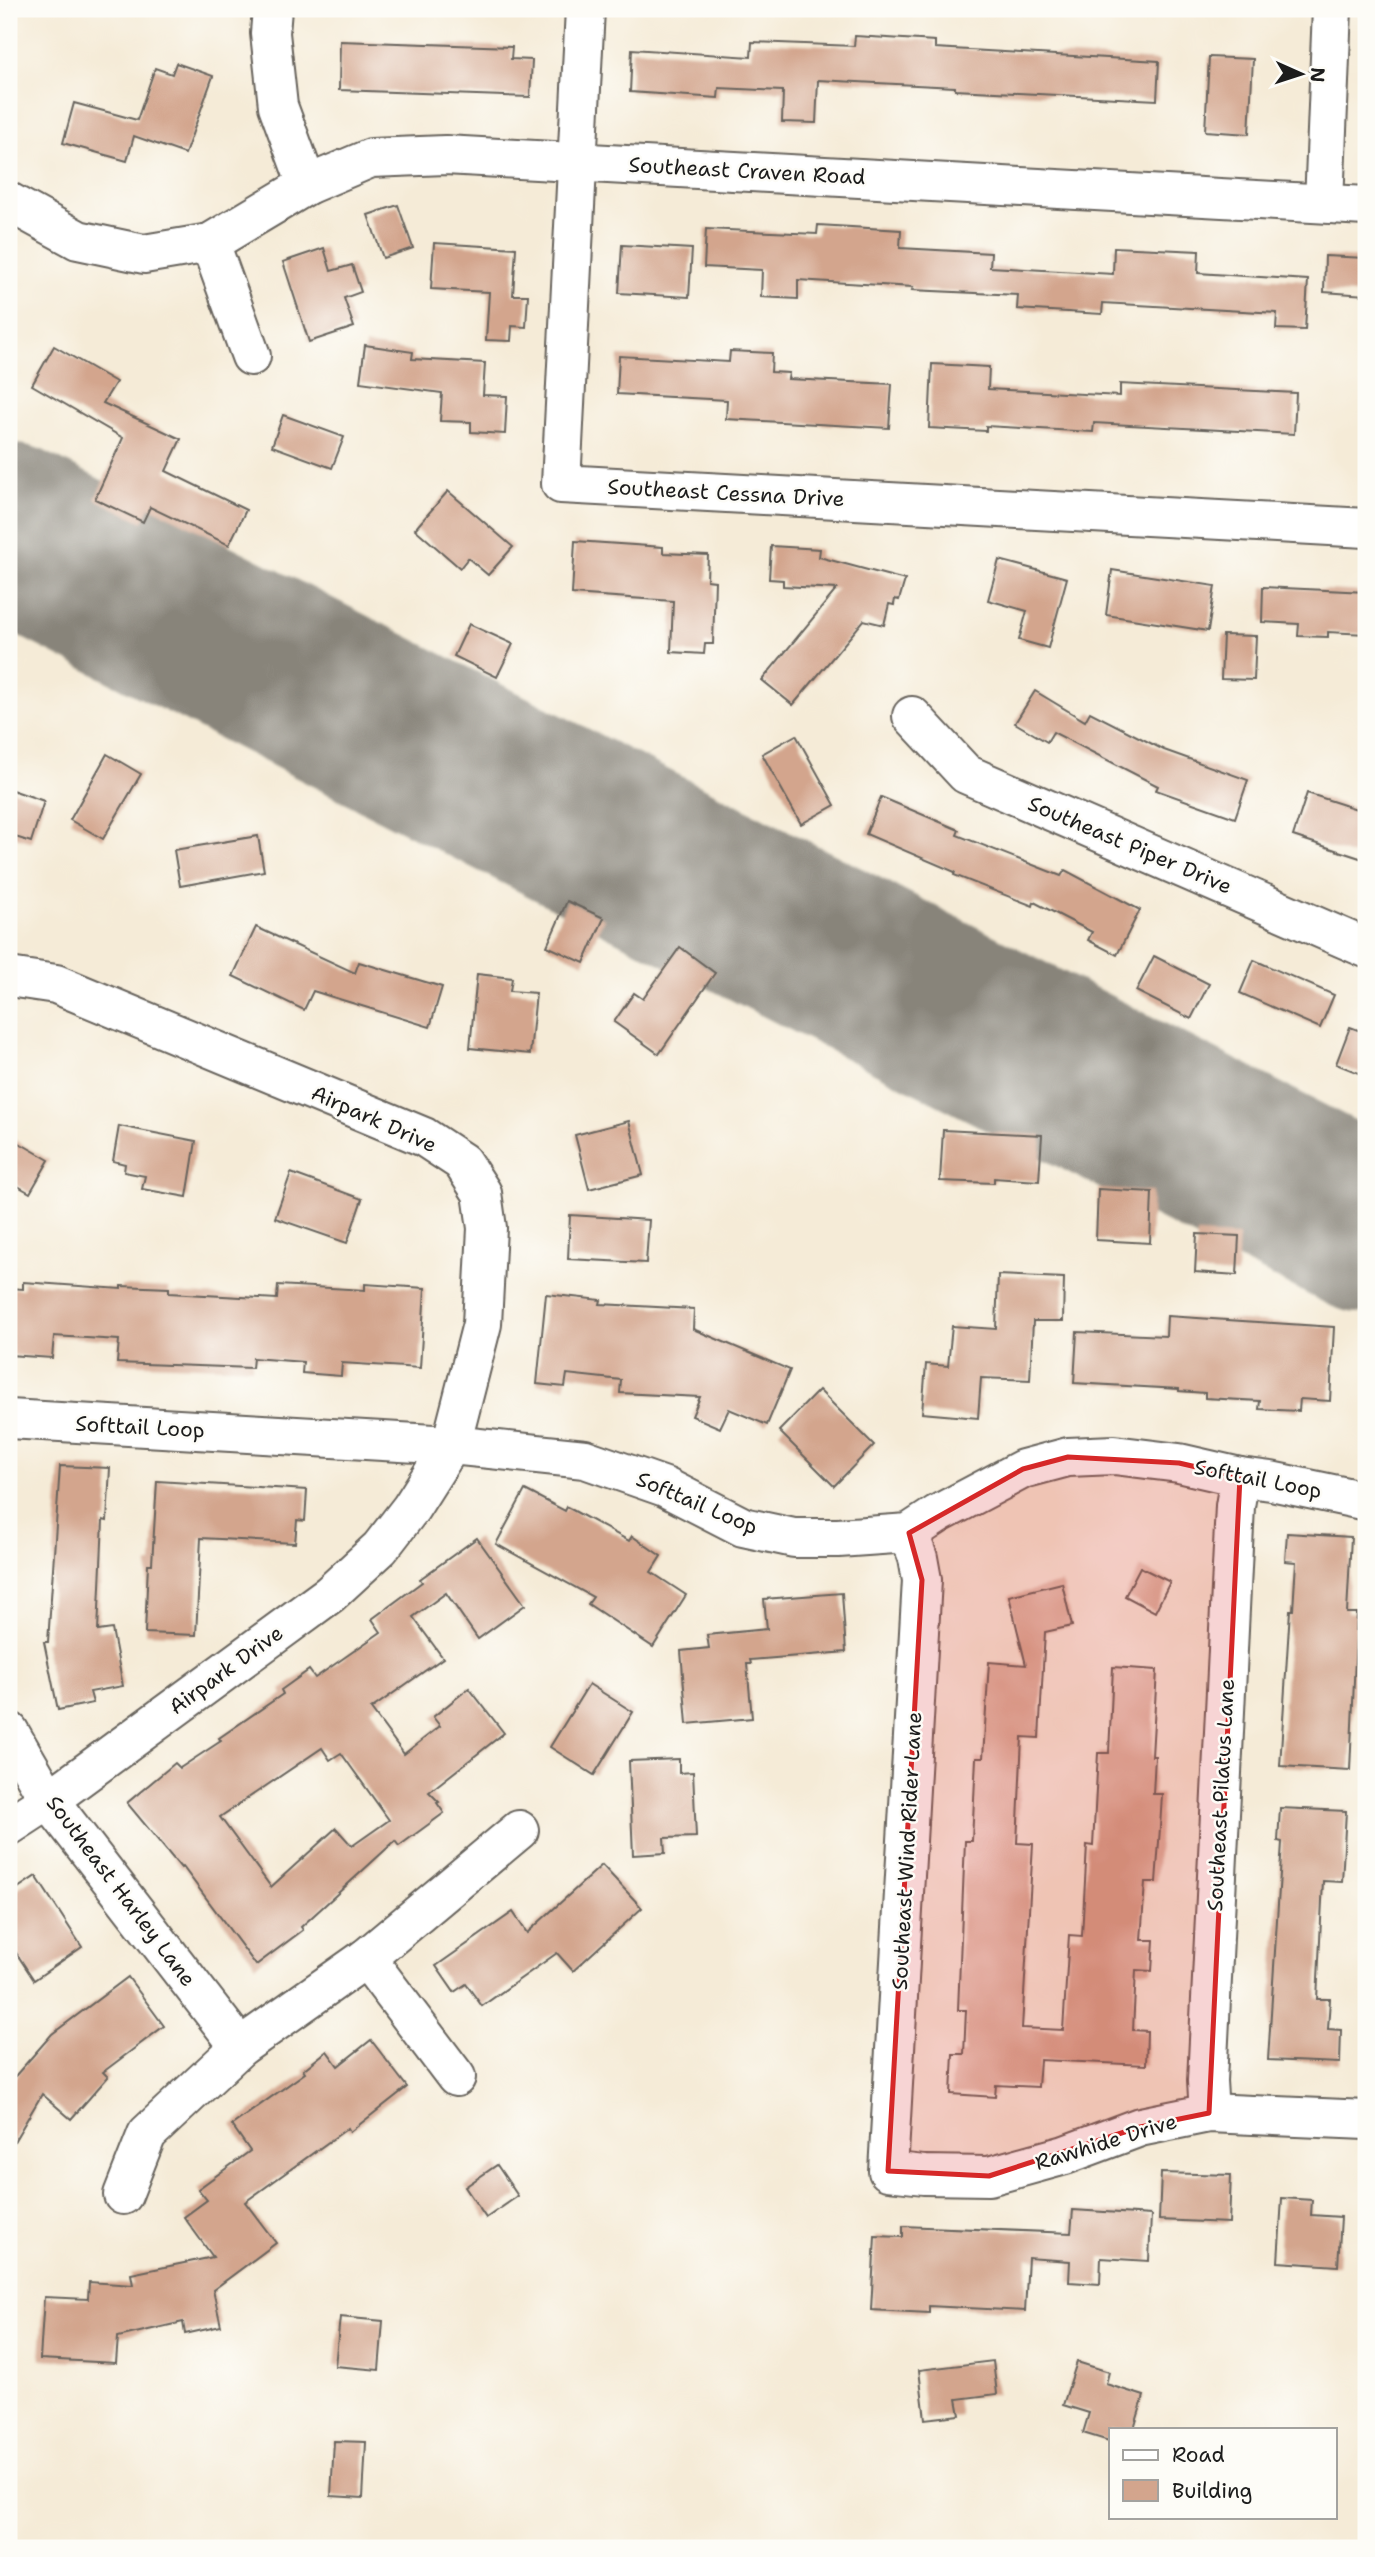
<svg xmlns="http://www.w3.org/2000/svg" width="1375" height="2557" viewBox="0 0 1375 2557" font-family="'Shantell Sans',sans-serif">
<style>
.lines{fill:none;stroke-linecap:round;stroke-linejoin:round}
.runway{stroke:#88847a;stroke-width:177}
.building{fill:#d3a58d;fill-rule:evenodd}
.minor-casing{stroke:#68645d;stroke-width:42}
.minor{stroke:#fff;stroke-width:38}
.marked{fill:#d62828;fill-opacity:0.2;stroke:#d62828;stroke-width:5;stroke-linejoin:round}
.labels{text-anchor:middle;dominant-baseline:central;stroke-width:5;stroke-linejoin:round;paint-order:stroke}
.street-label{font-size:21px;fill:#1c1c1c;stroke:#fdfcf7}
</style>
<rect width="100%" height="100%" fill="#fdfcf7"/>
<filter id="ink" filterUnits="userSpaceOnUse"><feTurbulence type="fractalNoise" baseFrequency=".0143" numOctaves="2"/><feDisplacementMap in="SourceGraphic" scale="14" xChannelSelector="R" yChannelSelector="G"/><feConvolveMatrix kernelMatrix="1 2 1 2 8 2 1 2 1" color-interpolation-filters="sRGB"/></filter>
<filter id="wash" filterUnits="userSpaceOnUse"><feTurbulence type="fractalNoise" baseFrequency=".00686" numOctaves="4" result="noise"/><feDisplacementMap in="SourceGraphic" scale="28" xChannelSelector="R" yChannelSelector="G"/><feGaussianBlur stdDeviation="1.57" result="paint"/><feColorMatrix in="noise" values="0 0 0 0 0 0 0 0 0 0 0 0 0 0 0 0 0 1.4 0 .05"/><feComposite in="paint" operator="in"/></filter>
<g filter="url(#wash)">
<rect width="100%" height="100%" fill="#f5ebd7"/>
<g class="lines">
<polyline class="runway" points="9,532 1366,1225"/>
</g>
<g id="blocks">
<g class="building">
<polygon points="855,36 935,41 935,48 1159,61 1157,100 955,90 955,87 818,80 816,123 782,122 783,91 719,88 718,98 630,92 632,49 751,57 752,42 854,46"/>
<polygon points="340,41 512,47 511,59 532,60 530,97 339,90"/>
<polygon points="1209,57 1253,59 1249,134 1205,131"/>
<polygon points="176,63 213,76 185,154 134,136 127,161 63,143 74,103 137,120 155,68 172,74"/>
<polygon points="398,205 413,248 383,258 368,215"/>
<polygon points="818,225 901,230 900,248 991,253 990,267 1113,274 1114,247 1199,251 1198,273 1308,280 1305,330 1276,329 1277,313 1103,303 1102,314 1017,309 1018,295 912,290 913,287 798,280 798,299 761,297 762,270 704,267 706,229 817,234"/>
<polygon points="434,243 516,248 513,295 528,295 526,327 512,326 511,341 486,340 489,292 431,289"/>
<polygon points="622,245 692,249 689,297 619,293"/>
<polygon points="324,248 331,271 352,265 361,292 344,298 354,327 309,342 283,262"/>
<polygon points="1325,256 1366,258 1366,295 1324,292"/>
<polygon points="365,345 413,352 412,359 485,363 483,395 507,396 505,434 471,432 471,422 440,421 442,393 360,382"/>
<polygon points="54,346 116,382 103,403 181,439 166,471 246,510 229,545 150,507 143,522 95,499 123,438 32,385"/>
<polygon points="730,351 772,353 771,372 789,373 788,379 892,384 889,428 726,419 727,400 617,394 619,356 729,362"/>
<polygon points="932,364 989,367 988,389 1120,396 1120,384 1296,393 1294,434 1094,423 1093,432 986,426 986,431 929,428"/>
<polygon points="283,415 344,437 332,468 272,446"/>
<polygon points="448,491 513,547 488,575 468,558 460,568 415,529"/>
<polygon points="575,541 663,547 663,553 708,555 707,580 715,581 713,644 705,644 704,654 671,652 673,601 572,594"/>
<polygon points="771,546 820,549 819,557 905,580 899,600 895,599 894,605 889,604 884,625 864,620 793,705 762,680 837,589 783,586 783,580 769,579"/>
<polygon points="999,560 1067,578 1048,648 1019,640 1027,611 988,600"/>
<polygon points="1112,570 1215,586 1208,631 1106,615"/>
<polygon points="1263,587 1366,592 1366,634 1328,632 1328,637 1298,636 1299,624 1262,622"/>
<polygon points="469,624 513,644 497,677 454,656"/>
<polygon points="1223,635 1256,636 1254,680 1221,679"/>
<polygon points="1035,691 1085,721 1090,712 1164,750 1248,780 1235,818 1156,790 1158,786 1053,732 1047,742 1015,723"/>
<polygon points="796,735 835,805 801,824 762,754"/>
<polygon points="107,754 141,774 103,839 70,820"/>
<polygon points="9,789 44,801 31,842 9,835"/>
<polygon points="1307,793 1366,812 1366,860 1293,836"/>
<polygon points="881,797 959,830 957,835 1061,876 1065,870 1140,910 1117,955 1088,940 1092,932 1034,902 1033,906 954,875 955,872 866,834"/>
<polygon points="258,836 264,871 180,886 174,850"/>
<polygon points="567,901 604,918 584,963 547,946"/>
<polygon points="256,927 355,973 359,962 442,987 430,1027 313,991 304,1010 233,976"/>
<polygon points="680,947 715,973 659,1054 614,1022 634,993 643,999"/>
<polygon points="1154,956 1209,984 1191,1019 1136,991"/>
<polygon points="1254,960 1334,995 1320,1028 1240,993"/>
<polygon points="477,974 512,978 510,991 536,993 530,1054 470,1048"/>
<polygon points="1350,1027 1366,1033 1366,1076 1336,1064"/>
<polygon points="629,1121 643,1175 589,1189 575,1135"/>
<polygon points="119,1126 196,1141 187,1197 142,1189 145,1176 124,1172 125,1164 113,1161"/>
<polygon points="943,1130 1042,1135 1039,1181 994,1178 994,1183 940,1181"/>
<polygon points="9,1137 49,1160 30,1193 9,1181"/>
<polygon points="291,1173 362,1199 347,1243 275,1218"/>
<polygon points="1098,1189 1152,1192 1150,1243 1096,1240"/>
<polygon points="570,1215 649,1220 646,1263 568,1259"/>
<polygon points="1197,1234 1239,1236 1237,1275 1195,1272"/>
<polygon points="998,1275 1064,1278 1063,1321 1033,1321 1030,1380 981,1378 978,1418 922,1413 926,1364 948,1366 952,1326 996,1329"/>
<polygon points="23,1282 121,1289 121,1286 169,1288 169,1293 277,1299 278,1285 365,1290 365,1284 425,1288 420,1368 342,1363 341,1376 302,1373 303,1362 253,1358 252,1368 117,1363 119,1340 54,1336 52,1358 9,1355 9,1288 23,1289"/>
<polygon points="546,1294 601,1300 600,1304 694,1309 693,1329 790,1370 767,1425 729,1409 720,1428 692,1416 700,1397 620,1393 621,1380 567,1374 565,1387 537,1384"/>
<polygon points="1167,1316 1334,1327 1330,1401 1300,1399 1299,1411 1259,1409 1260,1401 1205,1398 1205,1393 1179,1391 1179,1389 1074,1383 1077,1332 1166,1336"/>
<polygon points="819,1390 874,1445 834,1486 779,1431"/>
<polygon points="60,1466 110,1468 107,1521 103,1520 98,1631 112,1629 123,1686 90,1692 93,1703 58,1710 44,1642 48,1642"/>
<polygon points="157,1481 307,1490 305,1521 297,1520 295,1543 201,1538 196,1635 145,1633 148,1564 152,1564"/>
<polygon points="525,1490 565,1511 567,1507 629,1541 632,1536 661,1556 651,1572 686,1595 653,1647 588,1604 593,1597 496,1544"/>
<polygon points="1287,1533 1351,1537 1347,1613 1357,1613 1350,1770 1280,1766 1290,1610 1293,1610 1296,1562 1285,1561"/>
<path d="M477 1538 525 1605 478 1639 446 1593 413 1617 443 1658 371 1709 404 1754 440 1726 433 1717 469 1688 504 1733 429 1792 439 1802 437 1803 444 1813 399 1846 395 1841 301 1927 303 1930 256 1965 183 1867 181 1868 127 1803 175 1763 180 1768 221 1741 219 1738 283 1694 281 1690 309 1670 315 1678 381 1632 372 1619 422 1582 420 1579ZM322 1748 330 1760 341 1753 389 1820 352 1846 336 1828 271 1887 220 1817Z"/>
<polygon points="1140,1567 1170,1582 1155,1612 1125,1596"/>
<polygon points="1062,1583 1072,1626 1045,1632 1039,1738 1022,1737 1017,1843 1033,1844 1022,2028 1063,2030 1069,1935 1082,1936 1087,1845 1093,1846 1098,1753 1109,1753 1113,1667 1157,1670 1152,1756 1155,1756 1153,1794 1162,1794 1160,1828 1156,1882 1145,1882 1141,1940 1154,1940 1152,1971 1136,1970 1133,2030 1147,2031 1146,2065 1040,2060 1038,2087 996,2085 995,2097 951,2094 953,2054 964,2054 966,2010 958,2010 965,1841 972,1841 976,1758 983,1758 989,1662 1026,1665 1009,1596"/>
<polygon points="842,1593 846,1652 750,1660 751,1664 747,1664 752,1718 687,1724 681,1651 709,1648 707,1635 767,1629 764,1599"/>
<polygon points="589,1684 633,1712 594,1775 550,1747"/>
<polygon points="679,1759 679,1773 693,1772 696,1837 664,1838 665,1853 633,1855 629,1761"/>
<polygon points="1280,1808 1346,1811 1342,1882 1323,1881 1317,1999 1330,1999 1328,2029 1341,2030 1340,2063 1268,2060 1282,1842 1278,1841"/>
<polygon points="602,1865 642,1908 573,1971 557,1953 482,2006 466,1984 454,1992 436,1966 513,1912 527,1933"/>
<polygon points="36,1876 82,1947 34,1980 9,1942 9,1894"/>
<polygon points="128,1977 164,2026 103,2072 108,2077 71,2119 42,2094 9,2150 9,2083 52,2034"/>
<polygon points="371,2040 407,2087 350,2132 348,2128 245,2202 276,2243 213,2290 221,2326 185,2334 183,2322 118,2337 116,2363 40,2359 44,2297 88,2299 89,2282 133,2285 131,2274 213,2257 184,2217 207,2200 198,2189 250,2151 232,2125 305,2073 303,2070 327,2051 338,2066"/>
<polygon points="497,2165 518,2196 486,2218 465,2187"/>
<polygon points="1161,2173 1231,2175 1229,2223 1159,2220"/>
<polygon points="1282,2198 1312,2200 1311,2215 1341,2217 1338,2266 1278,2262"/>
<polygon points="1073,2210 1151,2215 1149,2261 1101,2258 1100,2284 1069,2282 1070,2261 1028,2258 1025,2311 929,2306 929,2313 871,2310 875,2236 903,2237 903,2226 1071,2233"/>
<polygon points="340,2317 383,2321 379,2370 335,2366"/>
<polygon points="993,2361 997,2394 957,2399 960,2415 925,2419 919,2370"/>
<polygon points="1077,2362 1109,2372 1106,2384 1144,2396 1134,2429 1111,2429 1109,2441 1083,2433 1089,2413 1063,2405"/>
<polygon points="334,2441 366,2442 363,2498 331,2496"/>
</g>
</g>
</g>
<g filter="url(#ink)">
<use href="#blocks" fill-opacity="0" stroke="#68645d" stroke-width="2"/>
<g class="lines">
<defs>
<g id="minor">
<polyline points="272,9 270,33 278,106 307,185"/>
<polyline points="585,9 561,484 1366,528"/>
<polyline points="9,202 78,240 144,254 210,243 307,185 371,158 445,155 1366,206"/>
<polyline points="1324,203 1332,9"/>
<polyline points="210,243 251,356"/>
<polyline points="912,716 966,774 1366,948"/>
<polyline points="9,977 56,984 424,1137 462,1162 482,1193 487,1228 482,1324 451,1445 411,1508 380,1548 330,1594 49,1800 9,1826"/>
<polyline points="9,1419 451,1445 585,1459 665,1487 743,1527 794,1538 838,1538 909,1533 938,1514 1023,1469 1068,1457 1114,1455 1179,1463 1240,1477 1271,1481 1366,1501"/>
<polyline points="909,1533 918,1558 922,1580 888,2171 924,2175 989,2176 1065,2155 1140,2127 1209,2113 1366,2120"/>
<polyline points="9,1731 49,1800 240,2047"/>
<polyline points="366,1958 456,2077"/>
<polyline points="1209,2113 1207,2081 1235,1506 1240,1477"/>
<polyline points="123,2195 147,2134 240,2047 366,1958 519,1830"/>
</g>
</defs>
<use href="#minor" class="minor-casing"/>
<use href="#minor" class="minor"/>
</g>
</g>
<path class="marked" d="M1068 1457 1179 1463 1240 1477 1209 2113 1140 2127 989 2176 888 2171 922 1580 909 1533 1023 1469Z"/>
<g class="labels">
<g class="street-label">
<text transform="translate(747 171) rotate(3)">Southeast Craven Road</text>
<text transform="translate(726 493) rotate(3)">Southeast Cessna Drive</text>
<text transform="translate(1130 845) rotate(23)">Southeast Piper Drive</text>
<text transform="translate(374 1119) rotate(24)">Airpark Drive</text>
<text transform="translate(140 1427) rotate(3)">Softtail Loop</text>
<text transform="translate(1258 1479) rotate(11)">Softtail Loop</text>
<text transform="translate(697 1503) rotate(23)">Softtail Loop</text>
<text transform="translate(226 1670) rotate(-36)">Airpark Drive</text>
<text transform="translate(1221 1795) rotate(-87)">Southeast Pilatus Lane</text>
<text transform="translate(907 1851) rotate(-87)">Southeast Wind Rider Lane</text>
<text transform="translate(121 1891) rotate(53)">Southeast Harley Lane</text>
<text transform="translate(1106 2142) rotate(-17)">Rawhide Drive</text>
</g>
</g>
<rect width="1375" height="2557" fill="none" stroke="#fdfcf7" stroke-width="35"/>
<rect x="1109" y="2428" width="228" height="91" fill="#fdfcf7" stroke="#a3a29f" stroke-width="2"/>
<rect x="1123" y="2450" width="35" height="10" fill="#ffffff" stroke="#a3a29f" stroke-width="2"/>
<text x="1172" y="2462" font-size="21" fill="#1c1c1c">Road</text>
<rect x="1123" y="2480" width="35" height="21" fill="#d3a58d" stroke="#a3a29f" stroke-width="2"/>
<text x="1172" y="2498" font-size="21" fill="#1c1c1c">Building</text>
<g transform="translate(1301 74) rotate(93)" stroke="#fdfcf7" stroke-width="5" paint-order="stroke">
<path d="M0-5L12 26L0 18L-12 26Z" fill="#1c1c1c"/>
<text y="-10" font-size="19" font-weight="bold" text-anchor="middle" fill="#1c1c1c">N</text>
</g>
</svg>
